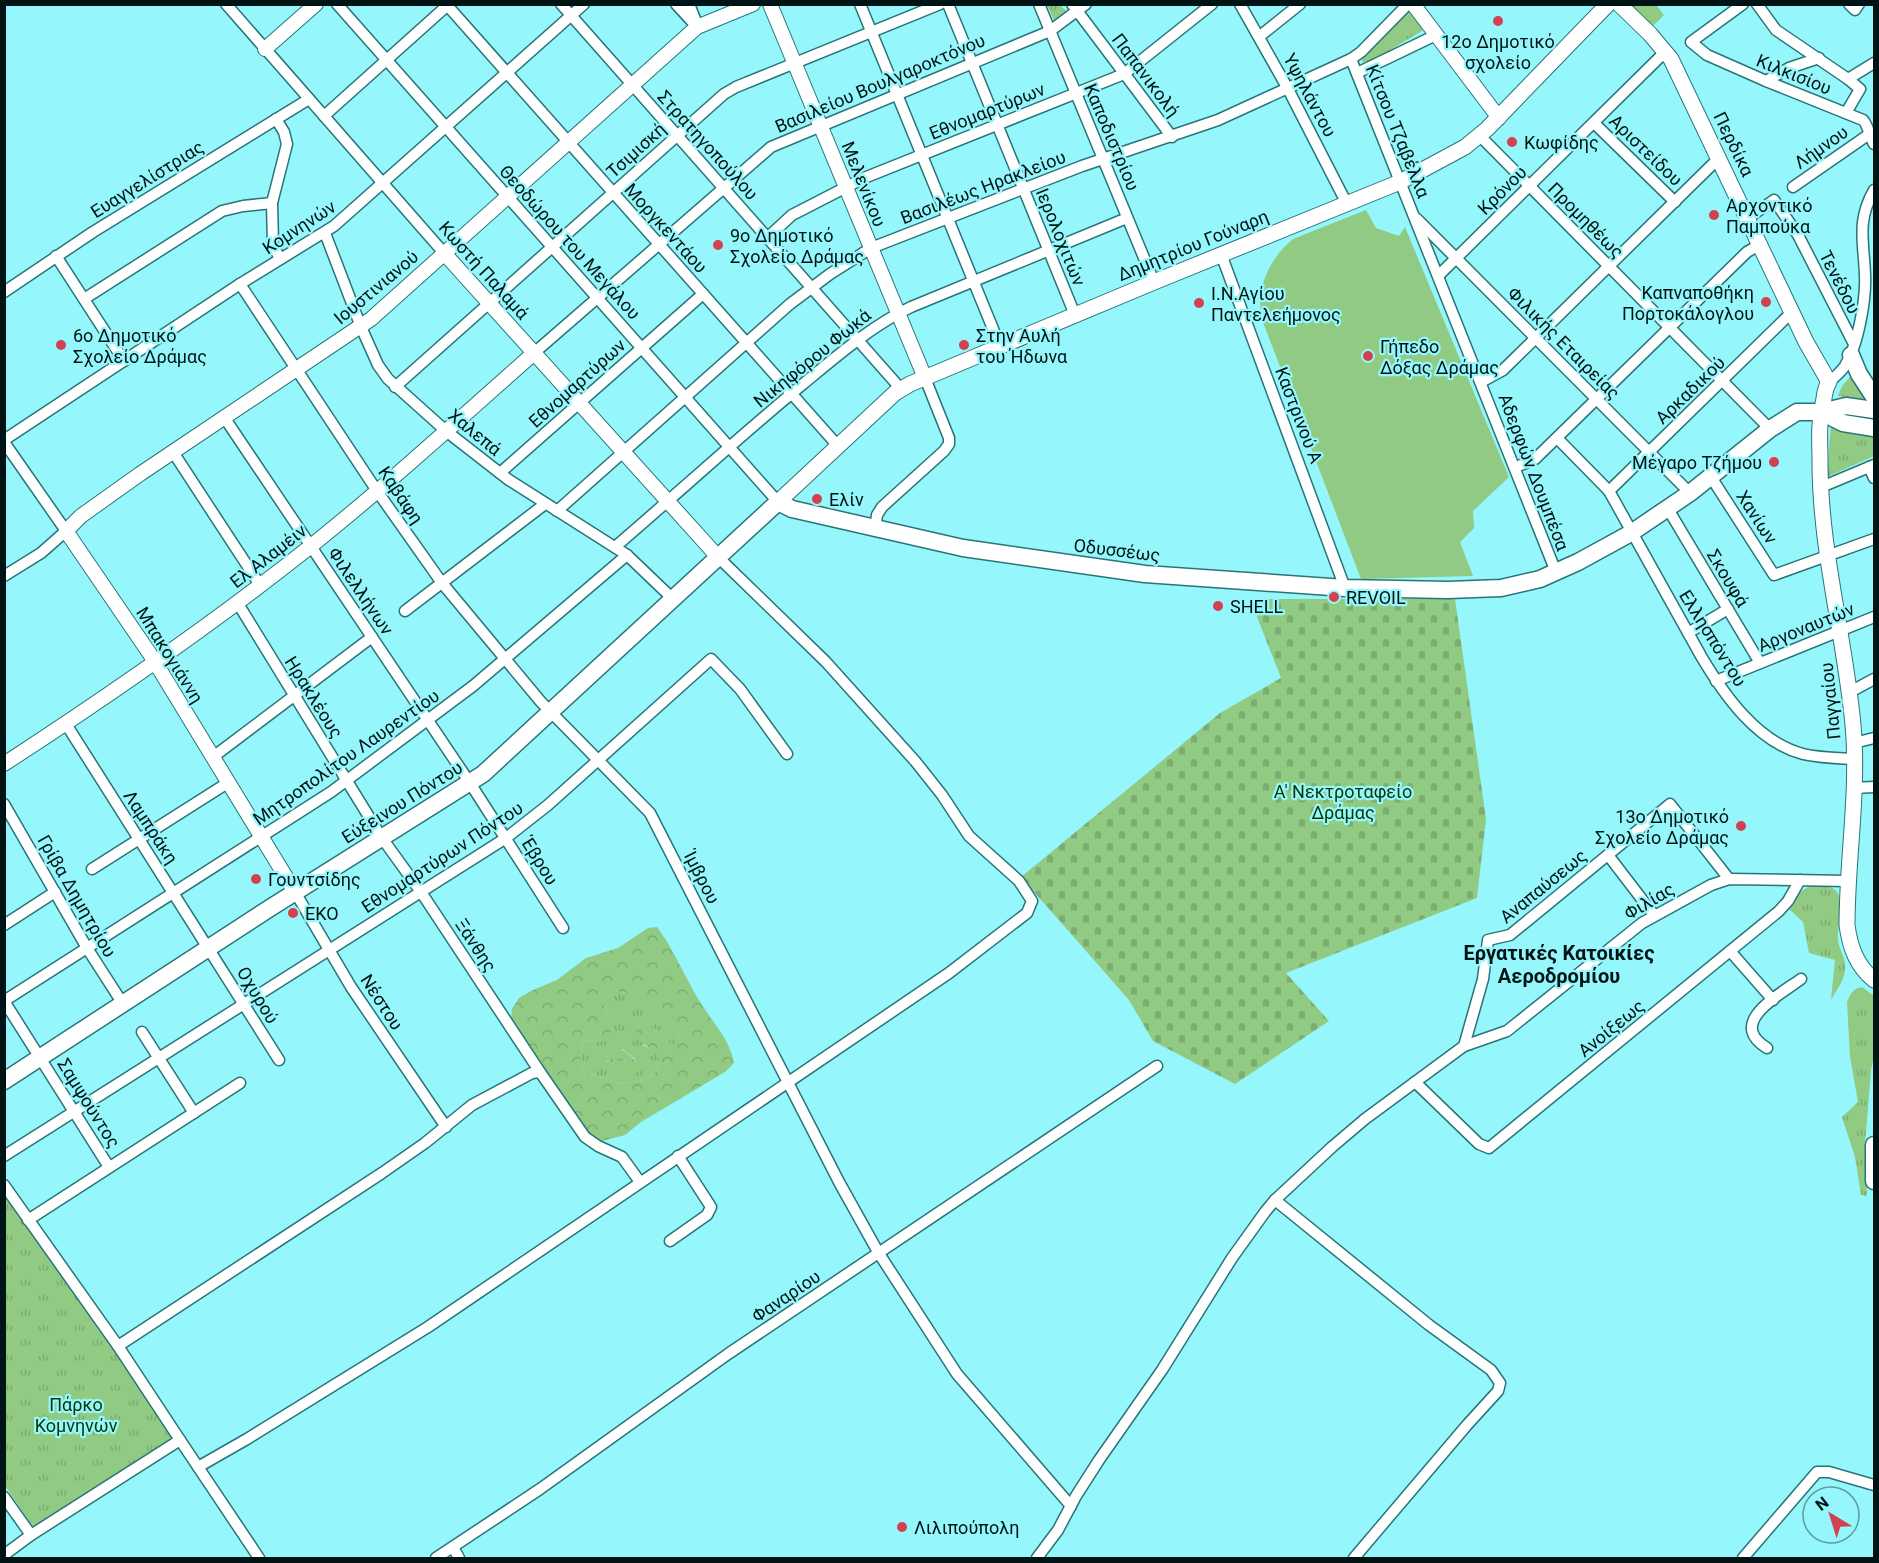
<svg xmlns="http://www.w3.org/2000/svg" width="1879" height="1563" viewBox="0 0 1879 1563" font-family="Roboto,sans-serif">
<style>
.grass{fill:url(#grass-tufts);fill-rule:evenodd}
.forest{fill:url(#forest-crowns);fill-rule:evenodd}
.cemetery{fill:url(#cemetery-stones)}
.pitch{fill:#91ca83}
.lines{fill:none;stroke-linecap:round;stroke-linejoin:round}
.minor-casing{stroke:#287578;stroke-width:13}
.tertiary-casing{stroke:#287578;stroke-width:16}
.secondary-casing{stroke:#287578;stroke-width:17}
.primary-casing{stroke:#287578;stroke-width:19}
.minor{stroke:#fff;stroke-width:10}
.tertiary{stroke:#fff;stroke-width:14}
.secondary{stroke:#fff;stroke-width:15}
.primary{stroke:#fff;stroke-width:16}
.poi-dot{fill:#d1414f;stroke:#95f7fb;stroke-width:2}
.labels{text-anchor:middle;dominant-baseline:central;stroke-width:4.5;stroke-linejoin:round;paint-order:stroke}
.poi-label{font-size:18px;fill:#011415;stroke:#95f7fb;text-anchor:start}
.street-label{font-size:18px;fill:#011415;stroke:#95f7fb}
.park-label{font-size:18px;fill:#093600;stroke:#95f7fb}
.neighbourhood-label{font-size:20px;font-weight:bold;fill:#011415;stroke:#95f7fb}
</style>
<defs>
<pattern id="grass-tufts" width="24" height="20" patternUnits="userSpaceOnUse" patternTransform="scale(1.5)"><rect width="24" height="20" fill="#91ca83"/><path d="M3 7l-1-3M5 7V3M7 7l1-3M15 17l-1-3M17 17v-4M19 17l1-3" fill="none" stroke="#7bad70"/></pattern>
<pattern id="forest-crowns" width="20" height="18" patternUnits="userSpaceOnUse" patternTransform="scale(1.5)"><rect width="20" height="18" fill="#91ca83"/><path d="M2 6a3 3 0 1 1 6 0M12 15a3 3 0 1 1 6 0" fill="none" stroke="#7bad70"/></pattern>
<pattern id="cemetery-stones" width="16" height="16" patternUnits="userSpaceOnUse" patternTransform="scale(1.5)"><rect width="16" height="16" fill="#91ca83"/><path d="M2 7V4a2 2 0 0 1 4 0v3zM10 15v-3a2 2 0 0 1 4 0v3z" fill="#7bad70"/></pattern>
</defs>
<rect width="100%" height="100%" fill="#95f7fb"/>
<g class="grass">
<polygon points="1047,5 1060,5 1066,11 1054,20"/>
<polygon points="1627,5 1656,5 1664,15 1652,27"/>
<polygon points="1407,12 1411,12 1423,26 1422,31 1370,62 1363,62 1361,59"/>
<polygon points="1851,376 1868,401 1838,396 1842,386"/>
<polygon points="1831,423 1874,434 1874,456 1827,477"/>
<path d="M1815 885C1823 886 1832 885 1837 892 1845 904 1837 926 1838 939 1839 952 1849 961 1844 975 1842 984 1835 992 1831 1000L1835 960 1809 953 1803 922 1788 908C1796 897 1802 887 1815 885Z"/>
<path d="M1862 987 1874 996V1056L1871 1070 1865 1144 1867 1196 1861 1195 1855 1157 1842 1117 1858 1102 1850 1057 1847 1002C1850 995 1853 988 1862 987Z"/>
<path d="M613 991 634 994 638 1000 655 1001 662 1007 678 1030 679 1040 672 1046 663 1039 655 1029 643 1045 656 1052 661 1061 656 1071 645 1080 621 1084 596 1075 586 1074 581 1067C582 1059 580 1052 582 1044L588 1040 599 1042C607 1028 610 1019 603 1003ZM623 1049 634 1058 640 1070 625 1063 622 1057 617 1058 613 1064 606 1062Z"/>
<polygon points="4,1191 177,1435 33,1527 5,1486"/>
</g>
<g class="forest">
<path d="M657 927C675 951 686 980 702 1005 714 1024 730 1040 734 1063L725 1072 641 1122 625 1135 602 1141 590 1136 581 1124 511 1019 512 1009 519 998 533 990 557 980 586 958 618 948 648 928ZM613 991 634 994 638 1000 645 1005 655 1001 662 1007 678 1030 679 1040 672 1045 646 1022 639 1025 635 1035C644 1046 654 1049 661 1061L656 1071 645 1080 621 1084 596 1075 586 1074 581 1067C582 1059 580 1052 582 1044L588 1040 599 1042 609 1040 611 1032C606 1024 608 1013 603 1003Z"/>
<path d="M617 1048C629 1051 635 1060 641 1070L632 1076 624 1066 625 1063 622 1057 617 1058 609 1069 603 1070 602 1067 611 1058 613 1051Z"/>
</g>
<polygon class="cemetery" points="1250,599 1455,599 1486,819 1477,898 1286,973 1329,1021 1235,1084 1153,1041 1129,1000 1021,877 1220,713 1281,678"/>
<path class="pitch" d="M1366 210 1376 228 1399 236 1405 227 1509 477 1473 511 1474 528 1460 542 1473 576 1361 579 1261 317C1257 286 1269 259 1293 239Z"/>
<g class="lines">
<defs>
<g id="minor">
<polyline points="226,4 444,253"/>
<polyline points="337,4 778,502"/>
<polyline points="446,4 838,446"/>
<polyline points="561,4 901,389"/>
<polyline points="676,4 697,27"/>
<polyline points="689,4 697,24"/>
<polyline points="860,4 1000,346"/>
<polyline points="948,4 1075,315"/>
<polyline points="1039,4 1154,282"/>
<polyline points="1072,4 1172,137"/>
<polyline points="1240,4 1288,89 1347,204"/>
<path d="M1743 4 1691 42 1707 55 1766 81 1863 120C1867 123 1870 137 1874 144"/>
<polyline points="1757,4 1776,30 1848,79"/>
<polyline points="1849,4 1855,10 1859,4"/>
<polyline points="1260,36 1300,4"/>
<polyline points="1351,59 1556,572"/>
<polyline points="1357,73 1436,35"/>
<polyline points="1766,81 1789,68 1819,58"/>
<polyline points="1846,113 1860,89 1848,79 1874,63"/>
<polyline points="324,116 449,4"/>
<polyline points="276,119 284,132 287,144 272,203 273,245 280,259"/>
<polyline points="1594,123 1675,202"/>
<polyline points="1480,136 1770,429"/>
<polyline points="1793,187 1868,135"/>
<polyline points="1748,218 1774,200 1798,235 1854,344"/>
<polyline points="1417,219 1690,493"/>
<polyline points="325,233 361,327 378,365 388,379 446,431 509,480 627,555 673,599"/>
<polyline points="767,238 792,215 864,178 1124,74 1212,4"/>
<polyline points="1221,254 1345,588"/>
<polyline points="56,256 124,361"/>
<polyline points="1438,276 1666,51"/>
<polyline points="240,284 377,491 442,583 541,702 650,813 839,1182 878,1252 957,1374 1071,1506"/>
<polyline points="4,292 93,232 309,99"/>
<polyline points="84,299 222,211 243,206 272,203"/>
<polyline points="534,353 771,147 1050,31 1086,4"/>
<polyline points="1481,382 1503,370 1719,158"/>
<path d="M1829 382C1835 377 1841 372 1845 366 1858 345 1866 300 1865 276 1864 242 1856 222 1874 190"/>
<polyline points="395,387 724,94 736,87 940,4"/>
<polyline points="224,417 470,783 563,928"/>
<path d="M1557 438 1609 491 1701 656C1724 695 1757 742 1803 754 1820 758 1837 758 1854 759"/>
<polyline points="4,440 240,284 334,226 584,4"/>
<polyline points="4,442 66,531 41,553 4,576"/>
<polyline points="173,452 260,585"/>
<polyline points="1516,467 1535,459 1747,252 1761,244"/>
<polyline points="1869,467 1874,478"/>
<polyline points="500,473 703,294"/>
<polyline points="1711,477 1774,575 1874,539"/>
<polyline points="1819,488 1874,465"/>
<polyline points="1609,491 1792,312"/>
<polyline points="1668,509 1760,663"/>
<polyline points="557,511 790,304 830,274 871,248 1082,166 1218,120 1351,59 1361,52 1408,4"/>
<polyline points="875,529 877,515 882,507 944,451 949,444 949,438 925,378"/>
<path d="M615 547C678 493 739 437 803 384 837 356 871 326 911 307L1127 218"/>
<polyline points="237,602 382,838 421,892 540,1072"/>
<polyline points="405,611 545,504"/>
<polyline points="1688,633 1728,609"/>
<polyline points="1716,681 1874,617"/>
<polyline points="1850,692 1874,679"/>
<polyline points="66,724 279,1060"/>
<polyline points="1854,743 1874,738"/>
<polyline points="213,757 372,637"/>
<polyline points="1853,788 1874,787"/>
<polyline points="4,804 87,948 123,1004"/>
<polyline points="1608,855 1654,915"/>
<polyline points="92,869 229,782"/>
<polyline points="295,892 351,987 446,1127"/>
<polyline points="4,925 55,892"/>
<polyline points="1730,951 1773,1000"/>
<polyline points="4,1001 331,792 473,686 627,555"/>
<polyline points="4,1001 109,1167"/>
<polyline points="142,1032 194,1113"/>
<polyline points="1464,1046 1507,1031 1642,923 1711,885 1729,879 1848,881"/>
<path d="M1767 1048C1726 1023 1779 995 1801 979"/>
<polyline points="1415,1082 1479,1144 1489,1148 1779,911 1788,901 1800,880"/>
<polyline points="4,1156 506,838 548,805 711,659 740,689 787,754"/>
<polyline points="4,1185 118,1346 382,1173 425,1143 472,1105 532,1073 540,1072 585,1137 598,1146 622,1157 640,1182"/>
<polyline points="1275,1200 1429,1325 1491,1370 1500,1383 1498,1391 1467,1425 1354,1558"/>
<polyline points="28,1220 240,1083"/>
<polyline points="670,1241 707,1215 711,1207 678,1156"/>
<polyline points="118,1346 180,1440"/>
<polyline points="198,1467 247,1439 428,1327 949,973 1027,913 1032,901 1019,881 969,836 942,795 915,761 826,662 718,557"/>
<polyline points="4,1497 31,1535"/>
<polyline points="453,1547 459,1558"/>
<polyline points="4,1555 31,1535 180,1440 259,1558"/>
<polyline points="436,1558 540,1489 728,1354 1157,1066"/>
<polyline points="1037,1558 1058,1530 1076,1496 1099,1460 1162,1370 1232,1258 1265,1212 1275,1200 1332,1147 1365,1119 1464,1046 1483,979 1488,940 1510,935 1670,804 1729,879"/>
<polyline points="1743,1558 1817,1472 1829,1472 1874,1485"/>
</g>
<g id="tertiary">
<polyline points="770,4 925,378"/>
<polyline points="1413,4 1499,118"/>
<polyline points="265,49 316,4"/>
<polyline points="444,253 718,557"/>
<path d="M4 764C110 695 213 624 311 546 388 484 461 418 534 353"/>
<polyline points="295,892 152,657 66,531 81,516 140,474 371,319 697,27 753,4"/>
</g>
<g id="secondary">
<path d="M1619 4 1650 34 1671 59 1806 342 1829 382C1824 390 1825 395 1823 404 1818 426 1820 440 1820 462 1820 551 1845 637 1853 725 1859 791 1847 859 1847 925 1850 948 1857 966 1874 980"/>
<polyline points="778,502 895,393 910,384 1154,282 1400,182 1465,147 1487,129 1608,4"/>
</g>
<g id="primary">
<polyline points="1851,355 1859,374 1874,397"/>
<polyline points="1821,412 1843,423 1874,428"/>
<polyline points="4,1081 270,908 483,774 778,502 792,509 963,548 1145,574 1345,588 1448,590 1501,588 1540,579 1578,562 1631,533 1690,493 1770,429 1797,412 1821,412 1846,406 1874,410"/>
<polyline points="1874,1145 1874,1181"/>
</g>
</defs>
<use href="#minor" class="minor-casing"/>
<use href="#tertiary" class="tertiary-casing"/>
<use href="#secondary" class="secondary-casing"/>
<use href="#primary" class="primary-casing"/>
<use href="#minor" class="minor"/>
<use href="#tertiary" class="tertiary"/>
<use href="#secondary" class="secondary"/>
<use href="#primary" class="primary"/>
</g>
<g class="poi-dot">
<circle cx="1498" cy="21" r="6"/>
<circle cx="1512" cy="142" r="6"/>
<circle cx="1714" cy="215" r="6"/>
<circle cx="718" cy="245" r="6"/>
<circle cx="1766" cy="302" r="6"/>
<circle cx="1199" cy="303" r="6"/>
<circle cx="61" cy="345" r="6"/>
<circle cx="964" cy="345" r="6"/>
<circle cx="1368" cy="356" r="6"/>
<circle cx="1774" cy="462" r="6"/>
<circle cx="817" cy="499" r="6"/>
<circle cx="1334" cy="597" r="6"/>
<circle cx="1218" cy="606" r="6"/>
<circle cx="1741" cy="826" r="6"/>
<circle cx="256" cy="879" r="6"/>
<circle cx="293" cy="913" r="6"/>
<circle cx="902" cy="1527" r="6"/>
</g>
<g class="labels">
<g class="poi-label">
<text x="1498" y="41" text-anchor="middle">12ο Δημοτικό<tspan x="1498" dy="21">σχολείο</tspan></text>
<text x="1524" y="142">Κωφίδης</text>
<text x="1726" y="205">Αρχοντικό<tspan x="1726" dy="21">Παμπούκα</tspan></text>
<text x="730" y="235">9ο Δημοτικό<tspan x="730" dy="21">Σχολείο Δράμας</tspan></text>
<text x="1754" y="292" text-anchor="end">Καπναποθήκη<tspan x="1754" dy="21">Πορτοκάλογλου</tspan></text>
<text x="1211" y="293">Ι.Ν.Αγίου<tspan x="1211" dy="21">Παντελεήμονος</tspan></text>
<text x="73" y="335">6o Δημοτικό<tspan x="73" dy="21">Σχολείο Δράμας</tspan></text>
<text x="976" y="335">Στην Αυλή<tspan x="976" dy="21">του Ήδωνα</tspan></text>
<text x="1380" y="346">Γήπεδο<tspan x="1380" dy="21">Δόξας Δράμας</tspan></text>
<text x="1762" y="462" text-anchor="end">Μέγαρο Τζήμου</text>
<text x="829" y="499">Ελίν</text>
<text x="1346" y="597">REVOIL</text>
<text x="1230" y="606">SHELL</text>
<text x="1729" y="816" text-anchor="end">13ο Δημοτικό<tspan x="1729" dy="21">Σχολείο Δράμας</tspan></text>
<text x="268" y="879">Γουντσίδης</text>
<text x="305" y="913">EKO</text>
<text x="914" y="1527">Λιλιπούπολη</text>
</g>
<g class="street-label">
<text transform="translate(1794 74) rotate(22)">Κιλκισίου</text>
<text transform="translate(1146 75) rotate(53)">Παπανικολή</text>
<text transform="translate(880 83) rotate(-23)">Βασιλείου Βουλγαροκτόνου</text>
<text transform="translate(1310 95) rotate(62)">Υψηλάντου</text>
<text transform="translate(987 111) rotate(-22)">Εθνομαρτύρων</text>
<text transform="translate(1398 131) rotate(68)">Κίτσου Τζαβέλλα</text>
<text transform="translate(1112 137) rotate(67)">Καποδιστρίου</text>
<text transform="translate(1734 144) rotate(64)">Περδίκα</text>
<text transform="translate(708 145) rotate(48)">Στρατηγοπούλου</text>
<text transform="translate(1821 147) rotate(-35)">Λήμνου</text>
<text transform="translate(636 150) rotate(-42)">Τσιμισκή</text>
<text transform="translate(1646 150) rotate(44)">Αριστείδου</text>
<text transform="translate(147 179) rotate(-32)">Ευαγγελίστριας</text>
<text transform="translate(864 184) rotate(68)">Μελενίκου</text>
<text transform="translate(983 187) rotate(-21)">Βασιλέως Ηρακλείου</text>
<text transform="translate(1502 190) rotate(-45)">Κρόνου</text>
<text transform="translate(1586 220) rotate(45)">Προμηθέως</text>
<text transform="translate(299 227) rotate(-33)">Κομνηνών</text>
<text transform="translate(666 228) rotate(48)">Μοργκεντάου</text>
<text transform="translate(1061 237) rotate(68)">Ιερολοχιτών</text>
<text transform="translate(570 242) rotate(48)">Θεοδώρου του Μεγάλου</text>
<text transform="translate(1193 245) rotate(-22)">Δημητρίου Γούναρη</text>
<text transform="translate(484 270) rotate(48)">Κωστή Παλαμά</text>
<text transform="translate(1840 282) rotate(63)">Τενέδου</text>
<text transform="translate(376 287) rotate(-40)">Ιουστινιανού</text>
<text transform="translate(1564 343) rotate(45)">Φιλικής Εταιρείας</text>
<text transform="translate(812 358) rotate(-39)">Νικηφόρου Φωκά</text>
<text transform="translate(577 383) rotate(-42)">Εθνομαρτύρων</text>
<text transform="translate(1690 390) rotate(-44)">Αρκαδικού</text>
<text transform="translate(1299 415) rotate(69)">Καστρινού Α</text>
<text transform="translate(475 432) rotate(39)">Χαλεπά</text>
<text transform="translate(1534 472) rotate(69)">Αδερφών Δουμπέσα</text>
<text transform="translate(401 495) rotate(56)">Καβάφη</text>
<text transform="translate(1757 517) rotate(57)">Χανίων</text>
<text transform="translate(1117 550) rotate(7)">Οδυσσέως</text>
<text transform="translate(268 556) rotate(-38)">Ελ Αλαμέιν</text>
<text transform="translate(1728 578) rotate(59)">Σκουφά</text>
<text transform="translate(361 591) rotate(56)">Φιλελλήνων</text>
<text transform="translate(1806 627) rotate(-22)">Αργοναυτών</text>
<text transform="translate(1713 638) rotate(58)">Ελλησπόντου</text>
<text transform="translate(170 655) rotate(58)">Μπακογιάννη</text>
<text transform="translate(314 697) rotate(58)">Ηρακλέους</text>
<text transform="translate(1830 701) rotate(-96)">Παγγαίου</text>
<text transform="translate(346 757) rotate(-35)">Μητροπολίτου Λαυρεντίου</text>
<text transform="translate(402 802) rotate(-32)">Εύξεινου Πόντου</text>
<text transform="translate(151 827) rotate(57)">Λαμπράκη</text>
<text transform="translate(442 857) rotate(-33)">Εθνομαρτύρων Πόντου</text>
<text transform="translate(540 861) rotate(58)">Έβρου</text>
<text transform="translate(702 877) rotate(63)">Ίμβρου</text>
<text transform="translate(1543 886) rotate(-39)">Αναπαύσεως</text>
<text transform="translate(77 896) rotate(60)">Γρίβα Δημητρίου</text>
<text transform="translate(1649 901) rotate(-31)">Φιλίας</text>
<text transform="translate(476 945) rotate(57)">Ξάνθης</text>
<text transform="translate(258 995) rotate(59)">Οχυρού</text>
<text transform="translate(382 1002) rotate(57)">Νέστου</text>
<text transform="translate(1611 1028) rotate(-39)">Ανοίξεως</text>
<text transform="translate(89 1103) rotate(58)">Σαμψούντος</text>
<text transform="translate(786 1296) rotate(-34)">Φαναρίου</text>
</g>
<g class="park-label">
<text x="1343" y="791">Α' Νεκτροταφείο<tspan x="1343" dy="21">Δράμας</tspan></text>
<text x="76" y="1404">Πάρκο<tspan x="76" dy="21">Κομνηνών</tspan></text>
</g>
<g class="neighbourhood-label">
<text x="1559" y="953">Εργατικές Κατοικίες<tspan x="1559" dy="23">Αεροδρομίου</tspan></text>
</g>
</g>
<rect width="1879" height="1563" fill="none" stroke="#011415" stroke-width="12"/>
<g transform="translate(1831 1515) rotate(322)"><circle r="28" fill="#95f7fb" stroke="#5a9c9f" stroke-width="1.5"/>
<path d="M0-4.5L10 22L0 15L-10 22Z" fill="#d1414f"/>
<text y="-9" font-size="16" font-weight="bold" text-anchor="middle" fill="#011415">N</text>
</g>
</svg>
